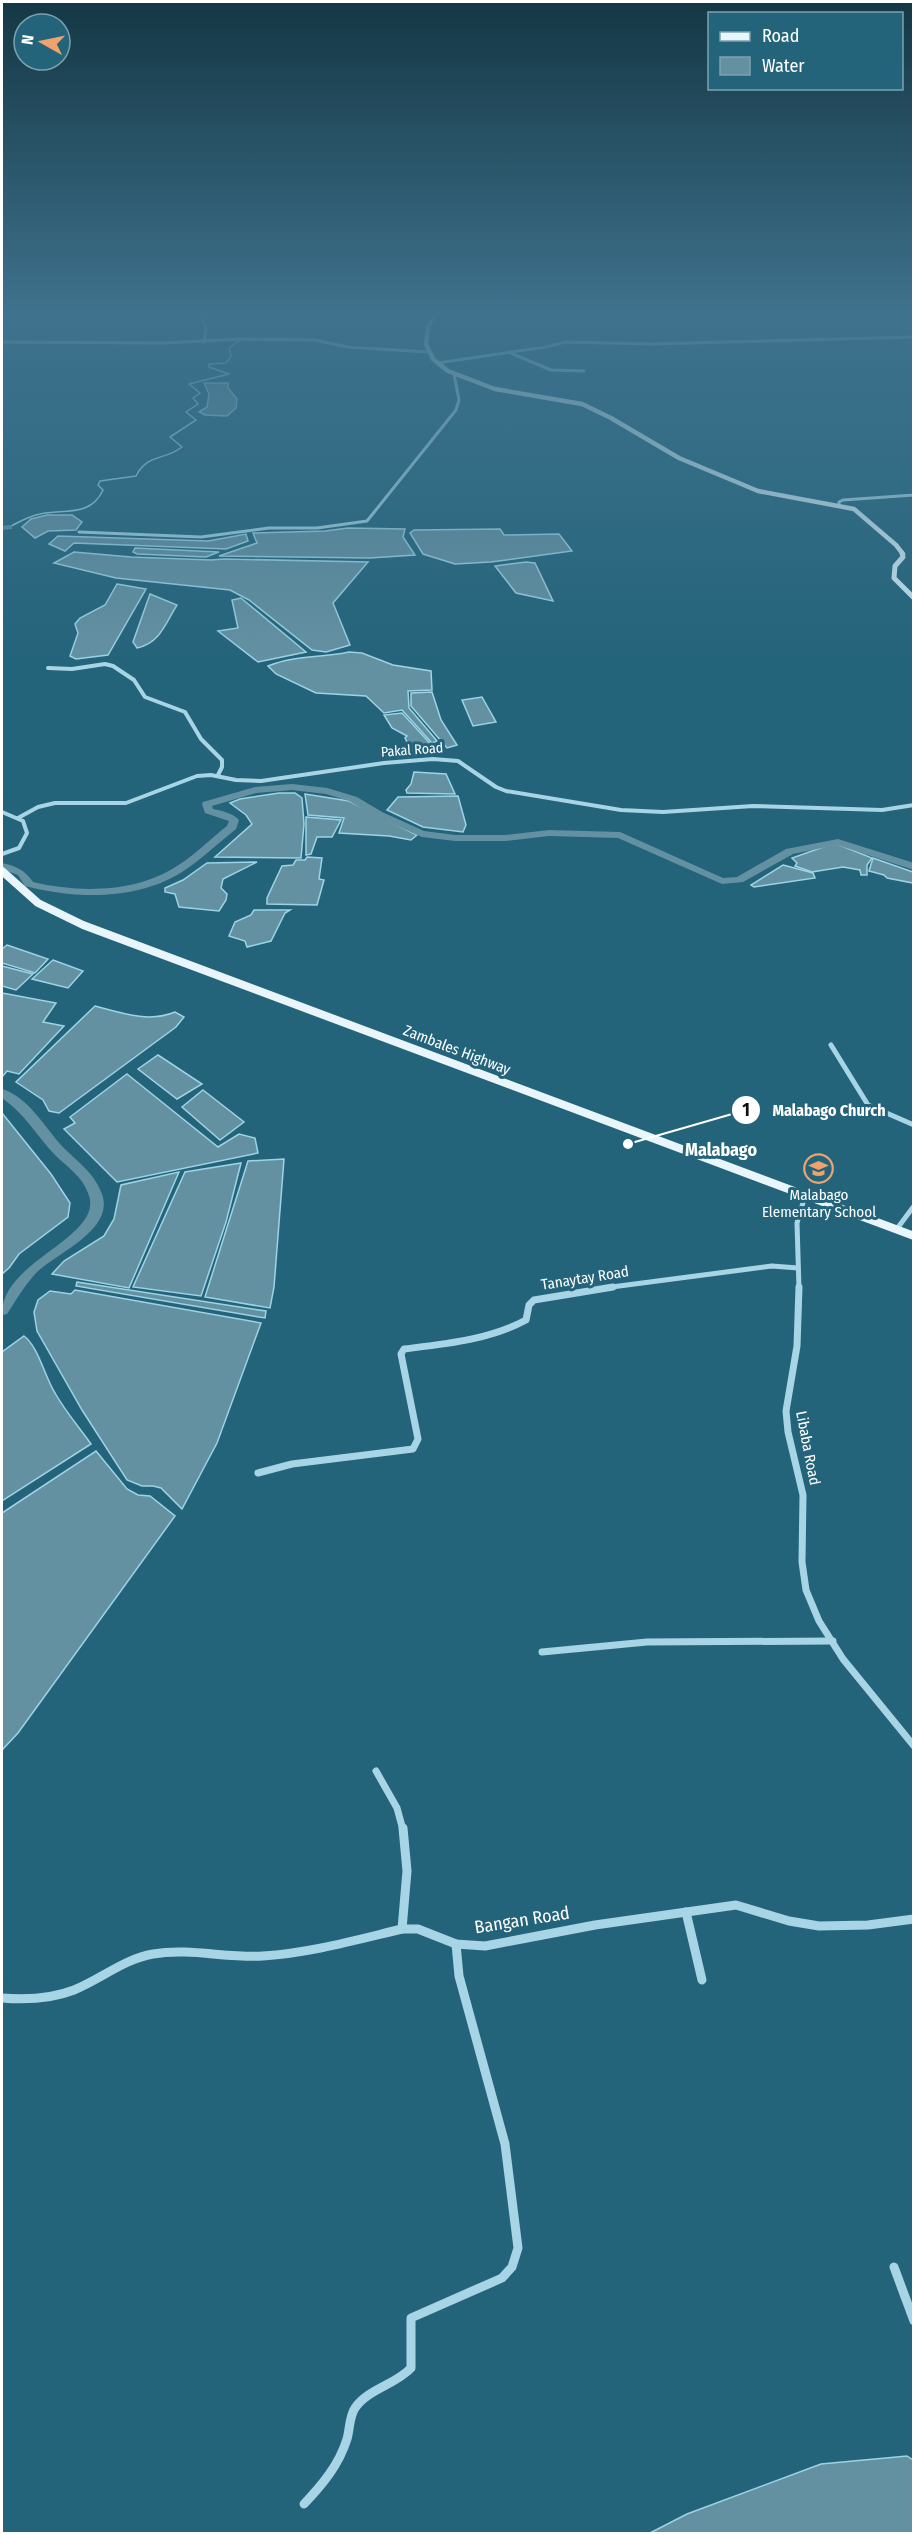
<svg xmlns="http://www.w3.org/2000/svg" width="915" height="2535" viewBox="0 0 915 2535" font-family="'Fira Sans Condensed',sans-serif">
<style>
.water{fill:#6491a2;stroke:#9cd4e5;stroke-width:1.5}
.lines{fill:none;stroke-linecap:round;stroke-linejoin:round}
.stream{stroke:#9cd4e5;stroke-width:1.5}
.river{fill:#6491a2;fill-rule:evenodd}
.street-far4{stroke:#a8d5e5;stroke-width:3}
.street-far3{stroke:#a8d5e5;stroke-width:4}
.street-far2{stroke:#a8d5e5;stroke-width:5}
.street-far1{stroke:#a8d5e5;stroke-width:7}
.street{stroke:#a8d5e5;stroke-width:9}
.secondary-far1{stroke:#d1ebf4;stroke-width:4.5}
.secondary{stroke:#d1ebf4;stroke-width:5}
.primary-far1{stroke:#e8f6fc;stroke-width:6}
.primary{stroke:#e8f6fc;stroke-width:8}
.labels{text-anchor:middle;dominant-baseline:central;stroke-width:6;stroke-linejoin:round;paint-order:stroke}
.far-street-label{font-size:14px;fill:#fff;stroke:#24647b}
.street-label{font-size:15px;fill:#fff;stroke:#24647b}
.poi-label{font-size:15px;fill:#fff;stroke:#24647b}
.quarter-label{font-size:18px;font-weight:bold;fill:#fff;stroke:#24647b}
.near-street-label{font-size:18px;fill:#fff;stroke:#24647b}
.leader{fill:none;stroke:#fff;stroke-width:2}
.callout-dot{fill:#fff;stroke:#24647b;stroke-width:2}
.mark-label{font-size:18px;text-anchor:middle;font-weight:bold;fill:#111}
.callout-label{font-size:16px;text-anchor:middle;font-weight:bold;fill:#fff;stroke:#24647b;stroke-width:6;stroke-linejoin:round;paint-order:stroke}
</style>
<rect width="100%" height="100%" fill="#24647b"/>
<g class="water">
<polygon points="204,383 228,383 228,388 237,399 236,408 227,416 205,415 199,412 207,407 209,394"/>
<polygon points="47,515 72,515 82,522 76,530 48,531 35,538 22,527 31,519"/>
<polygon points="348,528 405,529 403,537 415,555 370,558 219,556 257,543 253,533 325,531"/>
<polygon points="500,529 504,535 559,534 572,551 491,562 455,564 423,554 410,533 414,530"/>
<polygon points="246,534 248,541 226,549 74,543 65,551 49,544 58,536 208,541"/>
<polygon points="135,548 219,552 206,557 137,554 133,552"/>
<polygon points="74,552 131,557 211,560 224,559 368,562 333,603 350,645 326,652 312,650 249,600 230,590 116,578 54,563"/>
<polygon points="526,562 535,563 553,601 516,593 495,566"/>
<polygon points="117,584 146,589 108,655 76,659 70,656 78,633 75,624 80,618 105,605"/>
<path d="M150 594 177 605C165 624 160 643 137 648L133 642Z"/>
<polygon points="241,598 306,652 258,662 218,631 238,628 232,600"/>
<path d="M349 652 362 653 393 665 431 671 432 690 408 691 409 708 437 741 432 743 402 710 384 713 366 696 316 693 276 674 268 666C294 655 322 658 349 652Z"/>
<polygon points="432,692 441,720 457,745 447,748 411,706 411,693"/>
<polygon points="482,697 496,722 473,726 462,700"/>
<polygon points="402,713 403,714 438,752 413,755 405,738 407,736 392,728 384,715"/>
<polygon points="414,772 446,774 455,794 407,793 406,790 411,784"/>
<polygon points="279,793 295,793 302,798 304,824 301,858 215,857 252,824 246,815 230,803 240,799"/>
<polygon points="305,794 349,801 417,835 411,840 389,836 339,833 344,818 308,815"/>
<polygon points="458,796 466,825 463,832 423,827 387,810 398,797"/>
<polygon points="306,817 341,820 332,837 317,837 311,854 306,855"/>
<polygon points="837,844 872,858 867,865 867,875 861,875 860,870 843,867 812,872 795,866 797,863 792,858 826,846"/>
<polygon points="307,857 322,858 319,879 324,880 317,905 267,904 267,898 282,866 293,865 296,860 305,860"/>
<polygon points="873,858 913,872 913,883 887,878 884,875 869,871"/>
<polygon points="257,862 223,879 221,888 227,894 226,900 219,911 179,907 175,894 165,892 165,888 183,880 207,863"/>
<polygon points="783,865 813,873 815,878 754,887 751,885"/>
<polygon points="254,910 290,910 285,913 271,941 247,947 245,941 229,936 235,922 251,915"/>
<polygon points="7,945 48,959 35,973 2,963 2,949"/>
<polygon points="53,960 83,971 68,988 32,979"/>
<polygon points="2,966 33,974 16,990 2,986"/>
<polygon points="2,993 56,1003 43,1022 64,1026 19,1074 7,1071 2,1077"/>
<path d="M95 1006C121 1013 149 1023 175 1012L184 1017 176 1027 59 1113 49 1111 43 1100 16 1082Z"/>
<polygon points="158,1055 202,1084 177,1099 138,1069"/>
<polygon points="127,1074 218,1147 239,1134 255,1138 258,1153 117,1182 64,1129 75,1123 70,1117"/>
<polygon points="203,1090 244,1122 220,1140 182,1107"/>
<polygon points="2,1113 51,1174 70,1203 68,1217 19,1254 9,1268 2,1274"/>
<polygon points="284,1159 274,1287 270,1308 205,1297 248,1161"/>
<polygon points="241,1163 226,1222 201,1296 133,1287 185,1172"/>
<polygon points="179,1172 129,1288 52,1274 64,1261 104,1236 114,1219 121,1185"/>
<polygon points="77,1282 266,1311 265,1318 76,1286"/>
<polygon points="75,1290 261,1323 217,1443 182,1509 161,1488 153,1486 142,1486 127,1480 82,1410 37,1331 34,1312 38,1300 50,1291 71,1294"/>
<path d="M24 1336C38 1346 45 1377 55 1393 65 1411 79 1427 91 1444L2 1501V1352Z"/>
<polygon points="96,1451 127,1489 138,1495 150,1496 175,1516 18,1733 2,1750 2,1513"/>
<polygon points="907,2456 913,2460 913,2533 650,2533 687,2514 821,2464"/>
</g>
<g class="lines">
<path class="stream" d="M9 527C19 522 29 516 40 514 64 509 91 517 103 490L98 485 100 481 136 476C148 453 164 461 182 447L170 437 196 420 186 412 198 404 193 398 200 393 189 384 229 374 209 367V364L226 363 231 356 229 348 240 340"/>
<g class="river">
<polygon points="9,525 12,525 12,529 2,530 2,526"/>
<path d="M292 784 327 788 357 797 382 812 424 831 455 835H505L549 830 620 832 723 878 737 877 786 849 838 839 914 863V870L837 845 793 854 743 882 722 884 618 838 549 836 505 841H455L422 837 374 816 349 801 326 794 292 790 256 793 212 806 213 809C223 811 232 813 239 820L236 829C218 843 201 860 182 872 136 901 75 899 25 886L18 875 2 869V863C16 866 25 870 33 882 79 893 136 893 177 866 195 855 210 839 227 826L229 821 205 813 202 804 203 802 255 787Z"/>
<path d="M2 1089C27 1096 45 1127 61 1145 76 1161 94 1172 102 1194 115 1230 56 1253 36 1273 25 1285 16 1300 7 1314L2 1315C0 1260 107 1237 88 1193 82 1176 67 1167 55 1155 37 1136 24 1113 2 1098Z"/>
</g>
<g class="street-far4">
<polyline points="2,342 164,343 241,339 315,340 347,347 428,352"/>
<polyline points="204,342 206,328 202,318 207,309"/>
<polyline points="508,352 551,370 584,371"/>
<polyline points="437,363 546,347 565,342 652,344 914,337"/>
<polyline points="839,506 839,502 843,500 914,495"/>
<polyline points="79,532 201,537 269,528 317,528 367,521 456,410 459,400 454,374"/>
</g>
<g class="street-far3">
<polyline points="48,668 72,669 105,664 113,666 134,680 145,697 185,712 201,739 222,760 222,767 218,775"/>
<polyline points="2,812 23,821 27,833 19,848 2,854"/>
<polyline points="18,818 38,807 55,803 126,803 197,776 211,775 236,780 261,781 384,763 433,759 458,761 496,787 506,791 621,810 663,812 753,806 882,810 914,805"/>
</g>
<g class="street-far2">
<polyline points="831,1045 868,1105 914,1125"/>
<polyline points="896,1230 914,1206"/>
<polyline points="604,1288 772,1266 798,1268"/>
<polyline points="799,1288 797,1223 805,1196"/>
</g>
<g class="street-far1">
<polyline points="799,1287 797,1346 786,1411 788,1432 803,1495 802,1562 806,1590 819,1621 843,1659 914,1746"/>
<path d="M258 1473 292 1464 413 1449 418 1439 401 1354 404 1349C445 1344 489 1340 526 1320L529 1305 534 1300 613 1287"/>
<polyline points="542,1652 647,1642 833,1641"/>
<polyline points="376,1771 397,1808 403,1830"/>
</g>
<g class="street">
<polyline points="686,1912 702,1980"/>
<polyline points="402,1929 407,1871 403,1828"/>
<path d="M2 1998C26 2000 51 1999 74 1990 101 1979 124 1959 153 1954 189 1948 226 1958 263 1956 310 1953 356 1940 402 1929H418L456 1944 485 1946 595 1925 736 1905 789 1921 819 1926 868 1925 914 1919"/>
<polyline points="894,2267 914,2321"/>
<path d="M304 2504C322 2485 339 2465 347 2439 350 2429 349 2417 355 2408 368 2389 395 2385 411 2368V2318L502 2278 512 2267 518 2248 505 2144 459 1976 456 1944"/>
</g>
<polyline class="secondary-far1" points="438,309 428,327 426,344 433,359 448,371 495,389 582,404 611,418 679,458 758,491 854,509 896,545 903,554"/>
<polyline class="secondary" points="902,553 903,557 895,566 894,578 914,598"/>
<polyline class="primary-far1" points="2,871 4,873"/>
<polyline class="primary" points="2,871 38,903 83,925 914,1236"/>
</g>
<linearGradient id="sky" x2="0" y2="1"><stop stop-color="#143744"/><stop offset="0.47" stop-color="#3f728d"/><stop offset="1" stop-color="#3f728d" stop-opacity="0"/></linearGradient>
<rect width="915" height="664" fill="url(#sky)"/>
<defs>
<symbol id="school-ring" viewBox="-11 -11 22 22"><circle r="9.5" fill="#24647b" stroke="#efa26c" stroke-width="1.5"/><path d="M0-5L7-2L0 1L-7-2ZM-4 1L0 2.5L4 1V4Q0 6-4 4Z" fill="#efa26c"/></symbol>
</defs>
<g fill-rule="evenodd">
<use href="#school-ring" x="802" y="1152" width="33" height="33"/>
</g>
<g class="labels">
<g class="far-street-label">
<text transform="translate(412 750) rotate(-4)">Pakal Road</text>
</g>
<g class="street-label">
<text transform="translate(457 1050) rotate(21)">Zambales Highway</text>
<text transform="translate(585 1278) rotate(-9)">Tanaytay Road</text>
<text transform="translate(808 1448) rotate(79)">Libaba Road</text>
</g>
<g class="poi-label">
<text x="819" y="1195">Malabago<tspan x="819" dy="17">Elementary School</tspan></text>
</g>
<g class="quarter-label">
<text x="721" y="1150">Malabago</text>
</g>
<g class="near-street-label">
<text transform="translate(522 1920) rotate(-9)">Bangan Road</text>
</g>
</g>
<path class="leader" d="M628 1144L746 1110"/>
<g class="callout-dot">
<circle cx="628" cy="1144" r="6"/>
<circle cx="746" cy="1110" r="15"/>
</g>
<g class="mark-label">
<text x="746" y="1116">1</text>
</g>
<g class="callout-label">
<text x="829" y="1116">Malabago Church</text>
</g>
<rect width="915" height="2535" fill="none" stroke="#ffffff" stroke-width="6"/>
<rect x="708" y="12" width="195" height="78" fill="#24647b" stroke="#7ca2b0" stroke-width="1.5"/>
<rect x="720" y="32" width="30" height="9" fill="#e8f6fc" stroke="#7ca2b0" stroke-width="1.5"/>
<text x="762" y="42" font-size="18" fill="#ffffff">Road</text>
<rect x="720" y="57" width="30" height="18" fill="#6491a2" stroke="#7ca2b0" stroke-width="1.5"/>
<text x="762" y="72" font-size="18" fill="#ffffff">Water</text>
<g transform="translate(42 42) rotate(279)"><circle r="28" fill="#24647b" stroke="#7ca2b0" stroke-width="1.5"/>
<path d="M0-4.5L10 22L0 15L-10 22Z" fill="#efa26c"/>
<text y="-9" font-size="16" font-weight="bold" text-anchor="middle" fill="#ffffff">N</text>
</g>
</svg>
